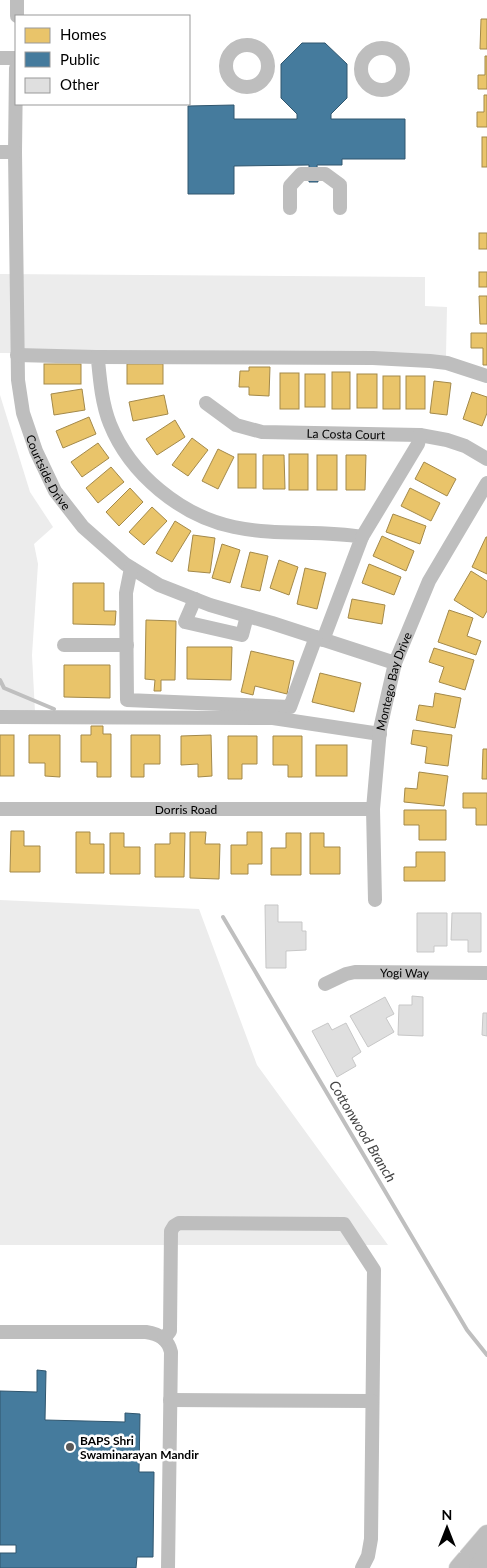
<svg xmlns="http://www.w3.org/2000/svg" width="487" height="1568" viewBox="0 0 487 1568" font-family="Lato,sans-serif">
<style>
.green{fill:#ececec}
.homes{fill:#e9c46a;stroke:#a3894a}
.public{fill:#457b9d;stroke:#30566e}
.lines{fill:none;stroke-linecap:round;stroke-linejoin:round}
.stream{stroke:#bfbfbf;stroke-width:4}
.building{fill:#dfdfdf;stroke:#c7c7c7}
.major-casing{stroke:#dbdbdb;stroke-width:19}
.highway-casing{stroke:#dbdbdb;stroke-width:22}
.minor{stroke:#bebebe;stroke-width:14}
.major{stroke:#bebebe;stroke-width:18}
.highway{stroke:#bebebe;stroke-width:20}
.poi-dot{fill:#595959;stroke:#fff;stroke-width:2}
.labels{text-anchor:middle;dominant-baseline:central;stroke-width:5;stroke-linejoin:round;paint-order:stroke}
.street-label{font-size:12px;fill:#000;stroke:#fff}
.poi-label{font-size:12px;font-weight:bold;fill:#000;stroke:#fff;text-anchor:start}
.water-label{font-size:14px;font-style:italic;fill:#444;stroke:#fff}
</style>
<rect width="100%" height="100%" fill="#fff"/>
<g class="green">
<polygon points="0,274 425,277 425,306 447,307 446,356 0,353"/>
<polygon points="0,395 30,492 53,527 34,544 38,564 32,655 35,712 0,712"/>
<polygon points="0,900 199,909 257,1065 388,1245 0,1245"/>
</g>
<g class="homes">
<polygon points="481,19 487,19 487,49 480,49"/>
<polygon points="485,56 487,56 487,89 478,89 478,75 485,75"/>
<polygon points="484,95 487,95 487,127 477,127 477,112 484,112"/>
<rect x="482" y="137" width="5" height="30"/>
<rect x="479" y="233" width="8" height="16"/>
<rect x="479" y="272" width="8" height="15"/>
<polygon points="479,296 487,296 487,324 480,324"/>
<polygon points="471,333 487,333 487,365 483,365 483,348 471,348"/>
<rect x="44" y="364" width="37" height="20"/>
<rect x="127" y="364" width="36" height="20"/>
<polygon points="249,367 270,367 269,396 249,395 249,387 239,387 240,371 249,371"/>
<rect x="332" y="372" width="18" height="37"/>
<rect x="280" y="373" width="19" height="36"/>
<rect x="305" y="374" width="20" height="33"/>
<rect x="357" y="374" width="20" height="34"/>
<rect x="383" y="376" width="17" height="33"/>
<rect x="406" y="376" width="19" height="33"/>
<polygon points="434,381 451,383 447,415 430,413"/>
<polygon points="82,389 85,410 54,415 51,394"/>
<polygon points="472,392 487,397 487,413 482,426 463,419"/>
<polygon points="164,395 168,414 133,421 129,402"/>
<polygon points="89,417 96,434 63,448 56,431"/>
<polygon points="175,420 185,437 157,455 146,439"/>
<polygon points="192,438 208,450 188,476 172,465"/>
<polygon points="98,443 109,458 82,477 71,462"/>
<polygon points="218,449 234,457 218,489 202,481"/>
<rect x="238" y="454" width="18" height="34"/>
<rect x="289" y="454" width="19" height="36"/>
<polygon points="263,455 284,455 285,489 263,489"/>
<rect x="317" y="455" width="20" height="35"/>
<polygon points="346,455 366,455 365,490 346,490"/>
<polygon points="424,462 456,479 447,496 415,479"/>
<polygon points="111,467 124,482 98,503 86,488"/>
<polygon points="130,488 143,502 119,526 106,512"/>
<polygon points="410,488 440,503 431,521 401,506"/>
<polygon points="152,507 167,521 144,545 129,532"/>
<polygon points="393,514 426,526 420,544 386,532"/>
<polygon points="175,521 191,531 172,562 156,553"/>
<polygon points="193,535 215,538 210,573 188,571"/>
<polygon points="382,536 414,551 406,571 373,556"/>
<polygon points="486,537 487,537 487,574 472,567"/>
<polygon points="222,544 240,550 230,583 212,578"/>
<polygon points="250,552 268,556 260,591 241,587"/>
<polygon points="279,560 298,567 289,595 270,588"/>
<polygon points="369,564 401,577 394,595 362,583"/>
<polygon points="305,568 326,573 317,609 297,604"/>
<polygon points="471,571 487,581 487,611 483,618 454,600"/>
<polygon points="73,583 104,583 104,611 116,611 115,625 73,624"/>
<polygon points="352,599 385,605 382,624 348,618"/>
<polygon points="449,610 473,618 467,636 481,641 476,655 438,642"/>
<polygon points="146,620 176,621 175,680 161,680 161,691 154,691 155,680 145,679"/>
<polygon points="187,647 232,647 231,680 187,679"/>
<polygon points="434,648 474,660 465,690 439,682 444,667 429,662"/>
<polygon points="251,651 294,661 287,694 255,686 253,695 241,692"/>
<polygon points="64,665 110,665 110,698 64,697"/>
<polygon points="320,673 361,683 354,712 312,702"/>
<polygon points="435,693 461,698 455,728 416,720 419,705 433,707"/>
<polygon points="91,726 103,726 103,734 111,734 111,777 97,777 97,762 81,762 81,735 91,735"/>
<polygon points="413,730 452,735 448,766 425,763 427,747 411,744"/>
<rect x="0" y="735" width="14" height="41"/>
<polygon points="29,735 60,735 60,777 45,776 45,763 29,763"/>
<polygon points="131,735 160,735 160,764 144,764 144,777 131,777"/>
<polygon points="211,735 212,776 198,777 198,764 181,765 181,736"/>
<polygon points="228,736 257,736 257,764 242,764 242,779 228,779"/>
<polygon points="273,736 302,736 302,777 288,777 288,765 273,765"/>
<rect x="316" y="745" width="31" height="31"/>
<polygon points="483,749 487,749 487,779 482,779"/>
<polygon points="419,772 448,776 444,806 404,802 405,788 417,789"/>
<polygon points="463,793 487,793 487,825 476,825 476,808 463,808"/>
<polygon points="404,810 446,810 446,840 419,840 419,825 404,825"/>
<polygon points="11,831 24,831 24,846 40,846 40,872 10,872"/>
<polygon points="76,832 90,832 90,844 104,844 104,873 76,873"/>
<polygon points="190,832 206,832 205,844 220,844 219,879 190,878"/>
<polygon points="247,832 262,832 262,864 248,864 248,874 231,874 231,845 247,845"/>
<polygon points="110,833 124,833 124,847 140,847 140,874 110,874"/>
<polygon points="170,833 185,833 184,877 155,877 155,844 170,844"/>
<polygon points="286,833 301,833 301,875 271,875 271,848 286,848"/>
<polygon points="310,833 324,833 324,847 340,847 340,874 310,874"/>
<polygon points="416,852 445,852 445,881 404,881 404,867 416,867"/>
</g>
<g class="public">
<polygon points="302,43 325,43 347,64 347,98 331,114 331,119 405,119 405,159 342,159 342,165 317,165 318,182 309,182 309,165 234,166 234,194 188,194 188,106 234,105 234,119 297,119 297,114 281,98 281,64"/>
<polygon points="37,1370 46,1371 45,1420 125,1422 125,1413 140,1414 139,1472 154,1472 153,1557 137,1557 136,1568 0,1568 0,1553 16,1553 16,1545 0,1545 0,1391 37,1392"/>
</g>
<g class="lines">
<g class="stream">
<polyline points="0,680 4,688 54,709"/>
<polyline points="223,917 467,1330 487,1355"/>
</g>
</g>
<g class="building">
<polygon points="265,905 278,905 278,922 302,922 302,931 306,931 306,950 286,951 286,968 266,968"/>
<polygon points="417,913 447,913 447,946 434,946 434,952 417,952"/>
<polygon points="452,913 481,913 481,952 468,952 468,940 451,940"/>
<polygon points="412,996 423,997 423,1036 398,1035 399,1005 412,1005"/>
<polygon points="385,997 394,1014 386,1018 394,1032 368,1047 350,1016"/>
<polygon points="483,1013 487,1013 487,1036 482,1035"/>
<polygon points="328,1023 332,1030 346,1023 361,1052 352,1058 356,1066 337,1077 312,1031"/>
</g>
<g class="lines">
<defs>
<polyline id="major" points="458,1568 487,1534"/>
<polyline id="highway" points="479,1568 487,1555"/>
</defs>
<use href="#major" class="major-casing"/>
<use href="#highway" class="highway-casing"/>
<g class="minor">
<polyline points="17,16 17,0"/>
<circle cx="247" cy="66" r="21"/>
<circle cx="382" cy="69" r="21"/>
<polyline points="0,58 16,58"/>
<path id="s1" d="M16 68 15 152 18 380 23 413 36 451 55 491 83 527 125 564 159 585 210 605 272 623 395 663"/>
<polyline points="0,152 15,152"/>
<polyline points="290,208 290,186 301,174 325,174 340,185 340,208"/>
<path d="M17 355 96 357 98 360C100 381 102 404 110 424 130 474 181 516 234 527 276 536 320 530 362 537L323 640"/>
<polyline points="96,357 373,358 430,361 447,363 487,376"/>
<path id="s2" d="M206 403 236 425 262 432 420 435 447 440 465 446 487 459"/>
<polyline points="362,537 418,444 420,435"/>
<polyline points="131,568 126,593 127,700 290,707 316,637"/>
<polyline points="195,599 185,622 242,635 247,616"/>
<polyline points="64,645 127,645"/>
<polyline points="0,717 273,718 380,734"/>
<path id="s3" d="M0 809H373"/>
<path id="s4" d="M375 900 373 809 380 729 395 663 429 581 487 483"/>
<path id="s5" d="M325 984 346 974 355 972 487 973"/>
<path d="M0 1332H146C159 1334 168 1339 171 1352L168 1568"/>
<polyline points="164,1339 170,1331 171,1231 174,1226 179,1223 344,1224 374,1270 371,1539 368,1556 362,1568"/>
<polyline points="170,1400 372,1401"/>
</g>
<use href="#major" class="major"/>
<use href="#highway" class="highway"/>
</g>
<circle class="poi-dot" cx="70" cy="1447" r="5"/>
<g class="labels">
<g class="street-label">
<text stroke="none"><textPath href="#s2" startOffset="148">La Costa Court</textPath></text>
<text stroke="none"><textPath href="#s1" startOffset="410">Courtside Drive</textPath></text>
<text stroke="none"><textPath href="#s4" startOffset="221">Montego Bay Drive</textPath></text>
<text stroke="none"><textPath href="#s3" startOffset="186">Dorris Road</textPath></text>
<text stroke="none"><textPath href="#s5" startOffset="82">Yogi Way</textPath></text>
</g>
<g class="poi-label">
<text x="80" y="1440">BAPS Shri<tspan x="80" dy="14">Swaminarayan Mandir</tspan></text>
</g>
<g class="water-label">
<text transform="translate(363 1131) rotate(59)">Cottonwood Branch</text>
</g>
</g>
<rect x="15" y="15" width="175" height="90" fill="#ffffff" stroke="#999999"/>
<rect x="25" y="28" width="25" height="15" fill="#e9c46a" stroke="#999999"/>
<text x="60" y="40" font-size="15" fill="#000000">Homes</text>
<rect x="25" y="52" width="25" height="15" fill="#457b9d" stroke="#999999"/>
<text x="60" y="65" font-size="15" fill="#000000">Public</text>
<rect x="25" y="78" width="25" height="15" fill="#dfdfdf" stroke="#999999"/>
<text x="60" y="90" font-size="15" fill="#000000">Other</text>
<g transform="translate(447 1528)" stroke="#ffffff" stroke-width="4" paint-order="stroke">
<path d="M0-4L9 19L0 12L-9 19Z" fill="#000000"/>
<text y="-8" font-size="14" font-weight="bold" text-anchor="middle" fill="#000000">N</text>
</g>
</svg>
